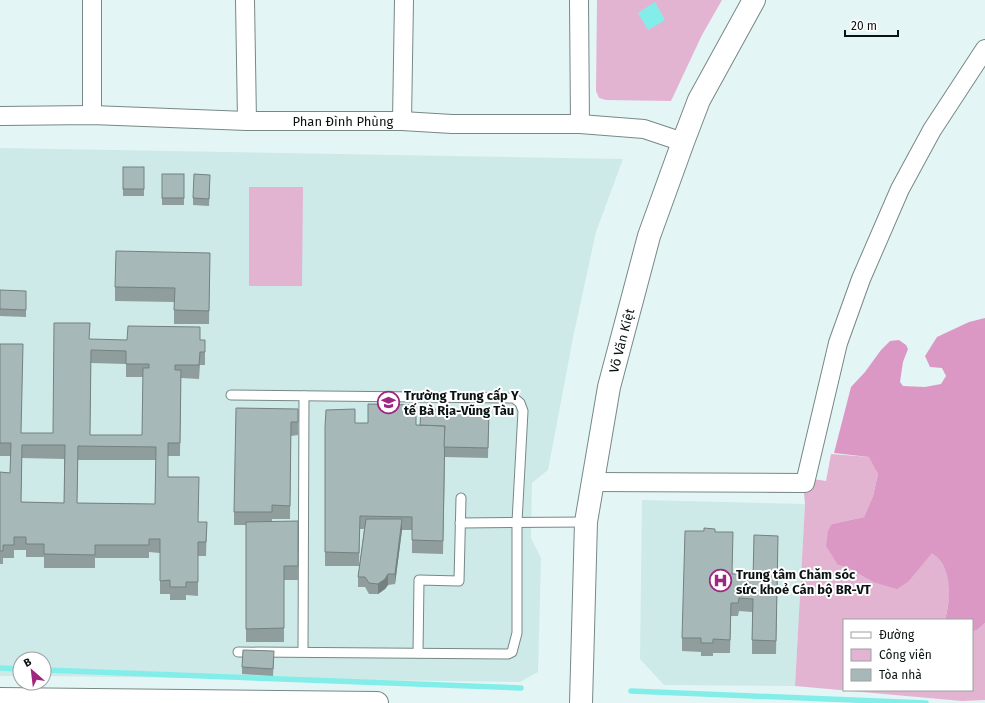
<svg xmlns="http://www.w3.org/2000/svg" width="985" height="703" viewBox="0 0 985 703" font-family="'Fira Sans',sans-serif">
<style>
.built{fill:#cdeae8}
.green{fill:#e3b3d2}
.forest{fill:#dc98c4}
.water{fill:#83eee9}
.lines{fill:none;stroke-linecap:round;stroke-linejoin:round}
.stream{stroke:#83eee9;stroke-width:5.5}
.lane-casing{stroke:#778886;stroke-width:11}
.street-casing{stroke:#778886;stroke-width:20}
.secondary-casing{stroke:#778886;stroke-width:24}
.lane{stroke:#fff;stroke-width:9}
.street{stroke:#fff;stroke-width:18}
.secondary{stroke:#fff;stroke-width:22}
.wall{fill:#8f9e9d;fill-rule:evenodd}
.shaded-wall{fill:#748180}
.building{fill:#a6b8b7;stroke:#748180;fill-rule:evenodd}
.labels{text-anchor:middle;dominant-baseline:central;stroke-width:4;stroke-linejoin:round;paint-order:stroke}
.street-label{font-size:13px;fill:#0c1313;stroke:#fff}
.poi-label{font-size:13px;font-weight:bold;fill:#0c1313;stroke:#fff;text-anchor:start}
</style>
<rect width="100%" height="100%" fill="#e3f6f5"/>
<g class="built">
<polygon points="0,148 623,159 596,232 574,333 548,470 532,483 531,538 541,558 538,672 520,682 44,676 44,659 20,659 20,676 0,676"/>
<polygon points="642,500 805,504 795,686 664,685 640,659"/>
</g>
<g class="green">
<polygon points="597,0 722,0 702,35 671,101 606,100 599,98 596,91"/>
<polygon points="249,187 303,187 302,286 249,286"/>
<path d="M831 454 870 457 878 474 873 496 864 517 832 524 838 565 848 568 873 582 909 581 932 552C939 557 947 570 949 579 951 589 948 609 945 620H844V690H972V632L977 630 985 623V700L962 701 795 686 805 504 804 493H768L774 473 826 481Z"/>
</g>
<path class="forest" d="M985 318V623L977 630 972 632V620H945C951 598 953 567 932 553L909 581 897 589 873 582 848 568 838 565 826 546 828 531 832 524 864 517 873 496 878 474 869 457 834 453 851 387 865 372 881 350 890 341 899 340 906 345 908 349 903 362 900 382 903 386 925 387 941 384 946 376 942 368 930 367 925 356 937 337 969 322Z"/>
<polygon class="water" points="655,2 665,20 648,30 638,13"/>
<g class="lines">
<g class="stream">
<polyline points="0,668 20,669"/>
<polyline points="44,670 521,688"/>
<polyline points="631,691 926,703"/>
</g>
<defs>
<g id="lane">
<polyline points="231,395 514,398 520,403 523,411 517,522 517,633 512,652 508,654 238,652"/>
<polyline points="460,523 586,522"/>
<polyline points="303,651 304,396"/>
<polyline points="418,653 419,580 459,581 461,498"/>
</g>
<g id="street">
<polyline points="245,0 247,121"/>
<polyline points="579,0 580,124"/>
<polyline points="92,115 92,0"/>
<path id="s1" d="M0 116 92 115 247 121H402L452 124H580L644 129 683 142"/>
<polyline points="402,121 404,0"/>
<polyline points="592,482 805,483 838,343 861,279 900,189 932,130 985,49"/>
</g>
<g id="secondary">
<polyline points="0,699 377,703"/>
<path id="s2" d="M581 703 586 522 609 387 649 236 683 142 699 100 754 0"/>
</g>
</defs>
<use href="#lane" class="lane-casing"/>
<use href="#street" class="street-casing"/>
<use href="#secondary" class="secondary-casing"/>
<use href="#lane" class="lane"/>
<use href="#street" class="street"/>
<use href="#secondary" class="secondary"/>
</g>
<g class="wall">
<rect x="123" y="167" width="21" height="29"/>
<rect x="162" y="174" width="22" height="31"/>
<polygon points="210,182 209,206 193,205 193,198"/>
<polygon points="210,253 209,324 174,324 174,302 115,301 115,287"/>
<polygon points="0,290 26,298 26,317 0,316"/>
<path d="M90 340H205V365H200L199 379 181 378 180 456H168V477L198 522H207L206 556H198V596L186 595V600H170V594H160V553L149 552V558H95V568H44V557H26V550H14V558H3V564H0V472L10 473 11 456H0V344L21 433H53ZM91 363 126 364V377H143L142 435H90ZM22 458 64 459V503L21 502ZM78 460H156L155 504 77 503Z"/>
<polygon points="298,409 298,435 291,436 290,519 272,519 272,522 298,521 298,580 284,580 284,642 246,642 246,525 234,525 234,512"/>
<polygon points="489,410 488,458 445,457 443,554 412,553 412,530 402,530 395,584 388,585 385,589 378,594 369,594 365,587 358,587 358,577 364,529 360,529 359,566 325,566 325,427 355,423 420,425"/>
<polygon points="704,531 715,532 733,574 740,578 753,579 778,549 776,654 752,654 752,612 739,611 738,616 731,616 730,653 713,653 713,656 701,656 701,652 682,651 682,638"/>
<polygon points="274,658 273,676 242,674 242,667"/>
</g>
<g class="shaded-wall">
<polygon points="402,519 402,530 395,584 395,574"/>
<polygon points="388,574 388,585 385,589 378,594 378,584"/>
</g>
<g class="building">
<rect x="123" y="167" width="21" height="22"/>
<rect x="162" y="174" width="22" height="24"/>
<polygon points="194,174 210,175 209,199 193,198"/>
<polygon points="116,251 210,253 209,311 174,310 175,288 115,287"/>
<polygon points="0,290 26,291 26,310 0,309"/>
<path d="M54 323H90L89 339 127 340 128 326 200 327V340H205V352H200L199 365H175V370H181L180 443H168V477H199L198 522H207L206 542H198V582H186V587H170V580L160 581V539H149V545H95V555L44 554V544H26V537H14V545H3V551H0V472L10 473 11 443H0V344H23L21 433H53ZM91 350 126 351V364H149V368H143L142 435H90ZM22 445H65L64 503 21 502ZM78 446 156 447 155 504 77 503Z"/>
<polygon points="368,404 416,405 416,425 445,426 443,541 412,540 412,517 360,516 359,553 325,552 325,427 326,410 355,409 355,423 368,423"/>
<polygon points="236,408 298,409 298,422 291,422 290,506 272,505 272,512 234,512"/>
<polygon points="421,409 489,410 488,448 444,447 445,426 420,425"/>
<polygon points="366,519 402,519 395,574 388,574 385,579 378,584 369,583 365,577 358,577"/>
<polygon points="298,521 298,566 284,566 284,628 246,629 246,522"/>
<polygon points="704,528 715,529 715,532 733,532 732,574 740,574 740,578 753,579 754,535 778,536 776,641 752,640 753,599 739,598 738,603 731,603 730,640 713,639 713,643 701,643 701,638 682,638 685,531 704,531"/>
<polygon points="243,650 274,651 273,669 242,667"/>
</g>
<defs>
<symbol id="university-ring" viewBox="-11 -11 22 22"><circle r="9.5" fill="#fff" stroke="#9f2780" stroke-width="1.5"/><path d="M0-5L7-2L0 1L-7-2ZM-4 1L0 2.5L4 1V4Q0 6-4 4Z" fill="#9f2780"/></symbol>
<symbol id="hospital-ring" viewBox="-11 -11 22 22"><circle r="9.5" fill="#fff" stroke="#9f2780" stroke-width="1.5"/><path d="M-5-5h3v3.5h4V-5h3V5h-3V1.5h-4V5h-3Z" fill="#9f2780"/></symbol>
</defs>
<g fill-rule="evenodd">
<use href="#university-ring" x="376" y="390" width="25" height="25"/>
<use href="#hospital-ring" x="708" y="568" width="25" height="25"/>
</g>
<g class="labels">
<g class="street-label">
<text stroke="none"><textPath href="#s1" startOffset="343">Phan Đình Phùng</textPath></text>
<text stroke="none"><textPath href="#s2" startOffset="366">Võ Văn Kiệt</textPath></text>
</g>
<g class="poi-label">
<text x="404" y="395">Trường Trung cấp Y<tspan x="404" dy="15">tế Bà Rịa-Vũng Tàu</tspan></text>
<text x="736" y="574">Trung tâm Chăm sóc<tspan x="736" dy="15">sức khoẻ Cán bộ BR-VT</tspan></text>
</g>
</g>
<rect x="843" y="619" width="130" height="72" fill="#ffffff" stroke="#9ea1a1"/>
<rect x="851" y="632" width="20" height="6" fill="#ffffff" stroke="#9ea1a1"/>
<text x="879" y="639" font-size="12" fill="#0c1313">Đường</text>
<rect x="851" y="649" width="20" height="12" fill="#e3b3d2" stroke="#9ea1a1"/>
<text x="879" y="659" font-size="12" fill="#0c1313">Công viên</text>
<rect x="851" y="669" width="20" height="12" fill="#a6b8b7" stroke="#9ea1a1"/>
<text x="879" y="679" font-size="12" fill="#0c1313">Tòa nhà</text>
<g transform="translate(32 671) rotate(332)"><circle r="19" fill="#ffffff" stroke="#9ea1a1"/>
<path d="M0-3L7 15L0 10L-7 15Z" fill="#9f2780"/>
<text y="-6" font-size="11" font-weight="bold" text-anchor="middle" fill="#0c1313">B</text>
</g>
<path d="M845 30v6h53v-6" fill="none" stroke="#0c1313" stroke-width="2"/>
<text x="851" y="30" font-size="12" fill="#0c1313" stroke="#ffffff" stroke-width="3" paint-order="stroke">20 m</text>
</svg>
